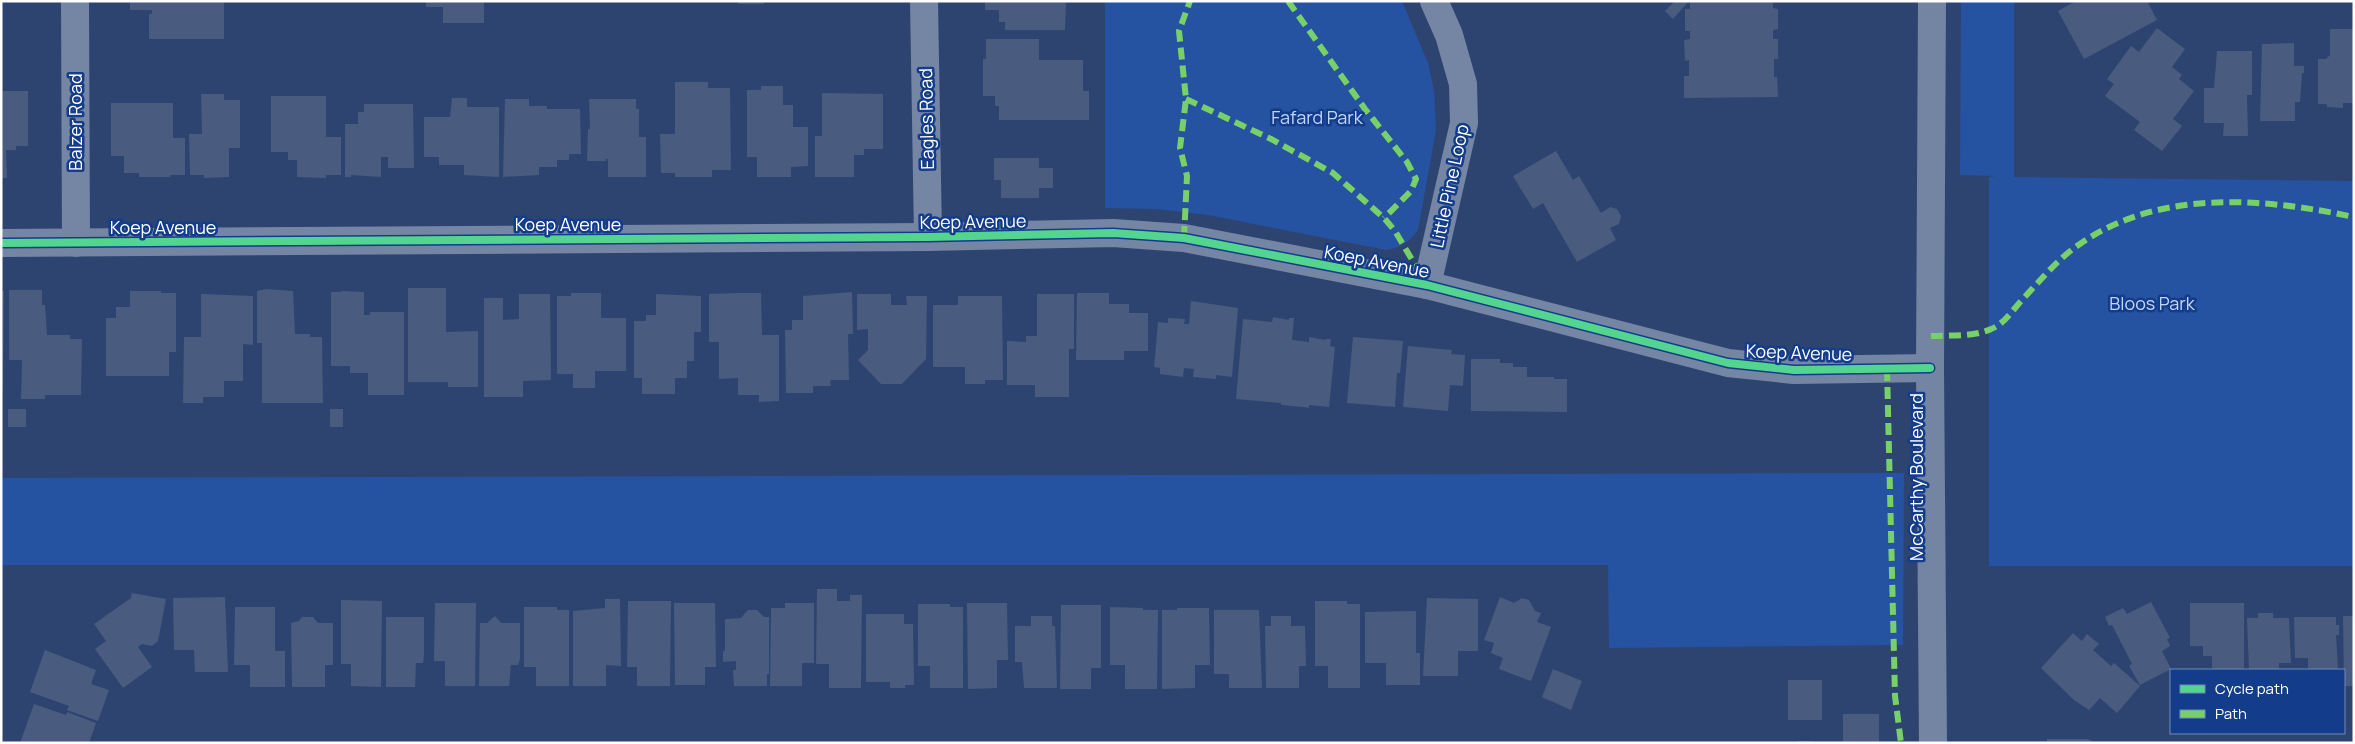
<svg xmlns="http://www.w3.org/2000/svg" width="2355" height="744" viewBox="0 0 2355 744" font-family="Manrope,sans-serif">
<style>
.green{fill:#2652a2}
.building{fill:#495b7e}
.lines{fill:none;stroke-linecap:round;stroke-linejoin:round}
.minor{stroke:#7585a4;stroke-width:28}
.major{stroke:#7484a3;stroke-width:28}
.quiet{stroke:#78d068;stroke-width:6;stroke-dasharray:12 6;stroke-linecap:butt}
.cycleway-casing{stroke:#133c8b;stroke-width:11}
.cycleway{stroke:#53d58f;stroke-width:8}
.labels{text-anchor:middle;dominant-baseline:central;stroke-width:5;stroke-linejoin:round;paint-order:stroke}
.park-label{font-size:18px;fill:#c1d6fc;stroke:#133c8b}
.street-label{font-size:18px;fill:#fff;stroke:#133c8b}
</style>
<rect width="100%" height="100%" fill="#2e4470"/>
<g class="green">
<path d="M1105 1H1402L1428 63 1434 91 1436 130 1418 230C1409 242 1401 248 1386 250L1208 215 1157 209 1105 208Z"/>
<polygon points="1961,1 2014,1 2014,177 2354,181 2354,566 1989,566 1989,177 1996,176 1960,175"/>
<polygon points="1904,473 1903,645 1609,648 1608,565 1,565 1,478"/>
</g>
<g class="building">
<polygon points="130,1 224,1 224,39 149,39 149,14 152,14 152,10 130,10"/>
<polygon points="426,1 484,1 484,23 443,23 443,7 426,7"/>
<rect x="738" y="1" width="26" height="3"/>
<polygon points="985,1 1066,1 1065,30 1005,30 1005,22 999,22 999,10 985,10"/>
<polygon points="1675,1 1689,1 1673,19 1665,11"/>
<polygon points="1690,1 1773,1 1773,8 1778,9 1778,29 1773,30 1773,39 1778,39 1778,59 1774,59 1774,77 1777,77 1778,97 1684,98 1684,76 1689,76 1689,60 1685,61 1684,40 1690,39 1690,31 1685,31 1685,9 1690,9"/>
<polygon points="2076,1 2147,1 2157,20 2084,59 2058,11"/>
<polygon points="2157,28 2185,49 2172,67 2182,75 2179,79 2194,91 2173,119 2182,126 2162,151 2134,130 2140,122 2105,96 2114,84 2107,79 2131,46 2139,52"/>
<polygon points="2330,29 2354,29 2354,103 2343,103 2343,108 2327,107 2327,104 2318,104 2318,59 2326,59 2330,55"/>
<polygon points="986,39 1039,39 1039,60 1083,60 1083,91 1089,91 1089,120 999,120 999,106 995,106 995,96 983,96 983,59 986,59"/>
<polygon points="2294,43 2294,66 2304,66 2304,73 2302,73 2300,102 2295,102 2295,121 2260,121 2262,44"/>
<polygon points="2217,51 2252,51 2252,95 2247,95 2248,136 2223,136 2224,123 2204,123 2204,88 2214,88"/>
<polygon points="675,82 708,82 708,88 730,88 731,170 712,170 712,177 675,177 675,173 661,173 660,134 675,134"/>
<polygon points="761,86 783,86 783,105 793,105 793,127 808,127 808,166 791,167 791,177 757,177 757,157 747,157 747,90 761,90"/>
<polygon points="1,91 28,91 28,146 16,146 16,150 6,150 7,178 1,178"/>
<polygon points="822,93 883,94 883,149 864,149 864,155 854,155 854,177 815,177 815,136 822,136"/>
<polygon points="201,94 224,94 224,100 240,100 240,148 229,148 229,177 204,178 204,175 190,175 189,134 202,134"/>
<polygon points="271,96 326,96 326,137 341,137 341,175 326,175 326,178 297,177 297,160 288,160 288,152 271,152"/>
<polygon points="452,98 467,98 467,107 499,107 499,177 464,175 464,165 439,165 439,157 424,157 424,117 450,117"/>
<polygon points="505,99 529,99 529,106 547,106 547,109 580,109 581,154 569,154 569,160 557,160 557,167 539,167 539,175 503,177"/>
<polygon points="589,99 636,99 636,109 639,109 639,137 646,137 646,177 608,177 608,159 606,159 606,161 587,161 588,129 590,129"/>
<polygon points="111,103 173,103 173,138 185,138 185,175 170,175 170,177 139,177 139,173 124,173 124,156 111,156"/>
<polygon points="364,104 413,104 414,168 388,168 388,157 381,157 381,177 351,175 351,177 345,177 345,124 358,124 358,112 364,112"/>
<polygon points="1556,151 1573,180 1579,176 1601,213 1610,207 1617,209 1621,216 1619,224 1610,228 1616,240 1577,262 1543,203 1533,209 1513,176"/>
<polygon points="994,158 1039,158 1039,168 1053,168 1053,188 1039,188 1039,198 1001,198 1001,180 994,180"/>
<polygon points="408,288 446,288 446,332 478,331 478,387 448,387 448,382 408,382"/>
<polygon points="266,289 293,291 295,334 310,334 310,337 322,337 323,403 262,403 262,343 257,343 257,291"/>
<polygon points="9,290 42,290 42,305 45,305 47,335 70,335 70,339 82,339 81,395 45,395 45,399 21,399 22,360 9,360"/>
<polygon points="1,291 4,291 3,391 1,391"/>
<polygon points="130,291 161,291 161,293 176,293 176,352 169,352 169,376 106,376 106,318 116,318 116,307 130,307"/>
<polygon points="341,291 364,292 364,315 370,315 370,312 404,312 404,395 368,395 368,373 350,373 350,366 331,366 331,292 341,292"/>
<polygon points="852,292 853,334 848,334 849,380 830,380 831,386 813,386 813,393 786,393 785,330 792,330 792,320 803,320 803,296"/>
<polygon points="571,293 601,293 601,318 626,318 626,371 595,371 595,388 573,388 573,374 557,374 557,296 571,296"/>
<polygon points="738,293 761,293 762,335 779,335 779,401 759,402 759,395 738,395 738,378 719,379 719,342 709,342 709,294"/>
<polygon points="1077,293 1109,293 1109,304 1129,304 1129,313 1148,313 1148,351 1124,351 1124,360 1076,360"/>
<polygon points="201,294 253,296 253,345 243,344 243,381 224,381 224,397 203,397 203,403 183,403 184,337 201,337"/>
<polygon points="519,294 550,294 551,380 523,381 523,397 484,397 484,298 503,298 503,320 519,319"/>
<polygon points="656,294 701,296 701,332 694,332 694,361 687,361 687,378 675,378 675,394 642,394 642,378 634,378 634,321 646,321 646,315 656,315"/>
<polygon points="857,294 891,294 891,305 907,305 906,296 927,296 926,359 902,384 881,384 858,360 868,350 868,329 857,330"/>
<polygon points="1037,294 1074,294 1074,349 1069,349 1069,397 1035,397 1035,385 1007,385 1007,341 1026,342 1026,336 1037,336"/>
<polygon points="958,296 1002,296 1003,380 985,380 985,384 965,384 965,367 933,367 933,305 958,305"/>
<polygon points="1191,301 1238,308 1232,377 1216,375 1216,379 1193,377 1194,369 1184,368 1183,377 1160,374 1160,368 1154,367 1158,322 1168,323 1168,318 1185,319 1184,324 1189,324"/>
<polygon points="1273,317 1289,320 1289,318 1294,318 1292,340 1309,342 1309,337 1325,340 1326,339 1331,339 1330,346 1335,347 1329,407 1309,405 1309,408 1303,407 1281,405 1281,403 1236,399 1243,319 1272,322"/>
<polygon points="1353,337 1403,341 1400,373 1397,373 1395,407 1347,403"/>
<polygon points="1408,346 1452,350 1451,354 1465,355 1463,386 1450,385 1448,411 1403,407"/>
<polygon points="1471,359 1500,359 1500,363 1513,363 1513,367 1527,367 1527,377 1554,377 1554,379 1567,379 1567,412 1471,411"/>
<rect x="8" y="409" width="18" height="18"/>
<rect x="330" y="409" width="13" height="18"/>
<polygon points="817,589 837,589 837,601 850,601 850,595 862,595 861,688 829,688 829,664 816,664"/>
<polygon points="132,593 166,599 158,641 152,646 142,644 138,647 152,667 123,688 95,649 106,641 94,624 131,598"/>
<polygon points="225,597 228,672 195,672 194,650 174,650 173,598"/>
<polygon points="1500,597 1514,603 1522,598 1529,600 1535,611 1541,613 1537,622 1551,627 1531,681 1499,669 1503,658 1491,653 1494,643 1484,640"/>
<polygon points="1427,598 1478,599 1478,651 1458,651 1458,676 1423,676"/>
<polygon points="605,599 620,599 621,666 606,665 606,686 573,686 573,611 605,608"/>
<polygon points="341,600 382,601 381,687 351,686 351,664 341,664"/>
<polygon points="628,601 671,601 670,686 637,686 637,667 627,667"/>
<polygon points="1315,601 1347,601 1347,604 1360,604 1360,688 1328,688 1328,666 1315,666"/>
<polygon points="2151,602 2170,638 2167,639 2170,646 2162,651 2171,669 2140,685 2129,666 2132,664 2112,625 2109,626 2105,617 2123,608 2127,614"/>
<polygon points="435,603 476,603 475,686 445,686 445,661 434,661"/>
<polygon points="674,603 715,603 716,667 705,667 705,685 675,685"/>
<polygon points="785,603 814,603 814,663 802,663 802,686 770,686 771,608 785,608"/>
<polygon points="967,603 1007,603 1008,660 997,660 997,688 968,689"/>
<polygon points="2190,603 2244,603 2244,670 2212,670 2212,656 2203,656 2203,646 2190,646"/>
<polygon points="918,604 950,604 950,607 963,607 963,688 930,688 930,666 918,666"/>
<polygon points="1061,605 1101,605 1101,668 1091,668 1091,689 1060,689"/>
<polygon points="235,607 275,607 275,651 285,651 285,687 250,687 250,665 234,665"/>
<polygon points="524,607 557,607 557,610 569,610 569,686 536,686 536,667 524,667"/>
<polygon points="1110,607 1143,608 1143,610 1158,610 1157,689 1125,689 1125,665 1110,665"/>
<polygon points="1177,608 1209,608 1210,665 1195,665 1195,688 1162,689 1162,610 1177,610"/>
<polygon points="748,610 757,610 764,617 769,617 769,674 767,674 767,686 734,686 733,670 736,670 736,661 723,662 723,651 725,651 725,619 741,618"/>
<polygon points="1214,610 1259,610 1262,688 1229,688 1229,674 1214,674"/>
<polygon points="1416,611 1416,653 1420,653 1420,685 1386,685 1386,663 1365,663 1365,612"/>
<polygon points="2258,613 2273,613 2273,618 2289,618 2291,663 2279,663 2279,670 2249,670 2247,618 2258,618"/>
<polygon points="866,614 904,614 904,624 913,624 914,685 905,685 905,688 890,688 890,682 866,682"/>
<polygon points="495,616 501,623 520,623 520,659 518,665 511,665 509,686 479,686 480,623 487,623"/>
<polygon points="1031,616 1052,616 1052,626 1055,626 1057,688 1024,688 1022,662 1015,662 1015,626 1031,626"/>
<polygon points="1271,616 1291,616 1291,626 1305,626 1306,666 1299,666 1299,688 1266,688 1265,626 1271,626"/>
<polygon points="2343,616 2354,616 2354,686 2344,686"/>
<polygon points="302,617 313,617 318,623 333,623 333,665 325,665 325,687 292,687 291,623 299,621"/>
<polygon points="386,617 424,617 424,656 423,663 416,663 415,687 386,687"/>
<polygon points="2294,617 2336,617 2336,625 2339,625 2339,635 2336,635 2338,670 2308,670 2308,658 2295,658"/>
<polygon points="2073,633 2082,641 2087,634 2099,644 2093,650 2111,666 2114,663 2140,686 2117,713 2100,698 2089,710 2074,700 2041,668"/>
<polygon points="45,650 96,670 91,684 109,690 98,721 67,710 69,706 30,692"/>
<polygon points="1553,669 1582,681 1571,710 1542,697"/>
<rect x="1788" y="680" width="34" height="40"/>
<polygon points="34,704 66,715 67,712 96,723 89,743 20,743"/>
<rect x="1843" y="714" width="36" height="29"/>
<polygon points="2047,739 2088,739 2094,743 2047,743"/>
<rect x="1798" y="741" width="16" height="2"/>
</g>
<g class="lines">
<g class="minor">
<polyline points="75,1 76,243"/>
<polyline points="924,1 928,237"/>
<polyline points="1,243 928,237 1113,233 1184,238 1427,285 1728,363 1794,370 1930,368"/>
<polyline points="1427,285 1464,123 1463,84 1449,35 1434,1"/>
</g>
<polyline class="major" points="1932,1 1930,368 1933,743"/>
<g class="quiet">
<polyline points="1288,1 1365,109 1407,162 1416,179 1411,191 1384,218"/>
<polyline points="1186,99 1271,139 1333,173 1384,218 1395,231 1427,285"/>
<polyline points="1184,238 1187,176 1180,148 1186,99 1179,31 1190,1"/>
<path d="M1931 336C1949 335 1974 337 1991 329 2004 324 2012 311 2021 301 2037 284 2051 267 2069 252 2150 188 2259 197 2354 217"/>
<polyline points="1887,369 1895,696 1901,743"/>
</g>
<defs>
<polyline id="cycleway" points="1,243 928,237 1113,233 1184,238 1427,285 1728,363 1794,370 1930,368"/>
</defs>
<use href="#cycleway" class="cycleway-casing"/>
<use href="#cycleway" class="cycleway"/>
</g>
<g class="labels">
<g class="park-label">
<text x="1317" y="117">Fafard Park</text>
<text x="2152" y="303">Bloos Park</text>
</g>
<g class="street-label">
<text transform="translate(926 119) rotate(-91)">Eagles Road</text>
<text transform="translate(75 122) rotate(-90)">Balzer Road</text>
<text transform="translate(1449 186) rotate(-78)">Little Pine Loop</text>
<text transform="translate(973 221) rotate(-1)">Koep Avenue</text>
<text x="568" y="224">Koep Avenue</text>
<text x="163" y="227">Koep Avenue</text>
<text transform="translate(1377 261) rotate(11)">Koep Avenue</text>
<text transform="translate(1799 352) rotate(2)">Koep Avenue</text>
<text transform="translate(1916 477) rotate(-90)">McCarthy Boulevard</text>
</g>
</g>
<rect width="2355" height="744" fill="none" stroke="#ffffff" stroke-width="5"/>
<rect x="2170" y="669" width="175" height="65" fill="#133c8b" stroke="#718ab9"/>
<rect x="2180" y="685" width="25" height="8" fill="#53d58f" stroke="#718ab9"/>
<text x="2215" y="694" font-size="15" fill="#ffffff">Cycle path</text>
<rect x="2180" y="710" width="25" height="8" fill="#78d068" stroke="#718ab9"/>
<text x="2215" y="719" font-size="15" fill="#ffffff">Path</text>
</svg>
